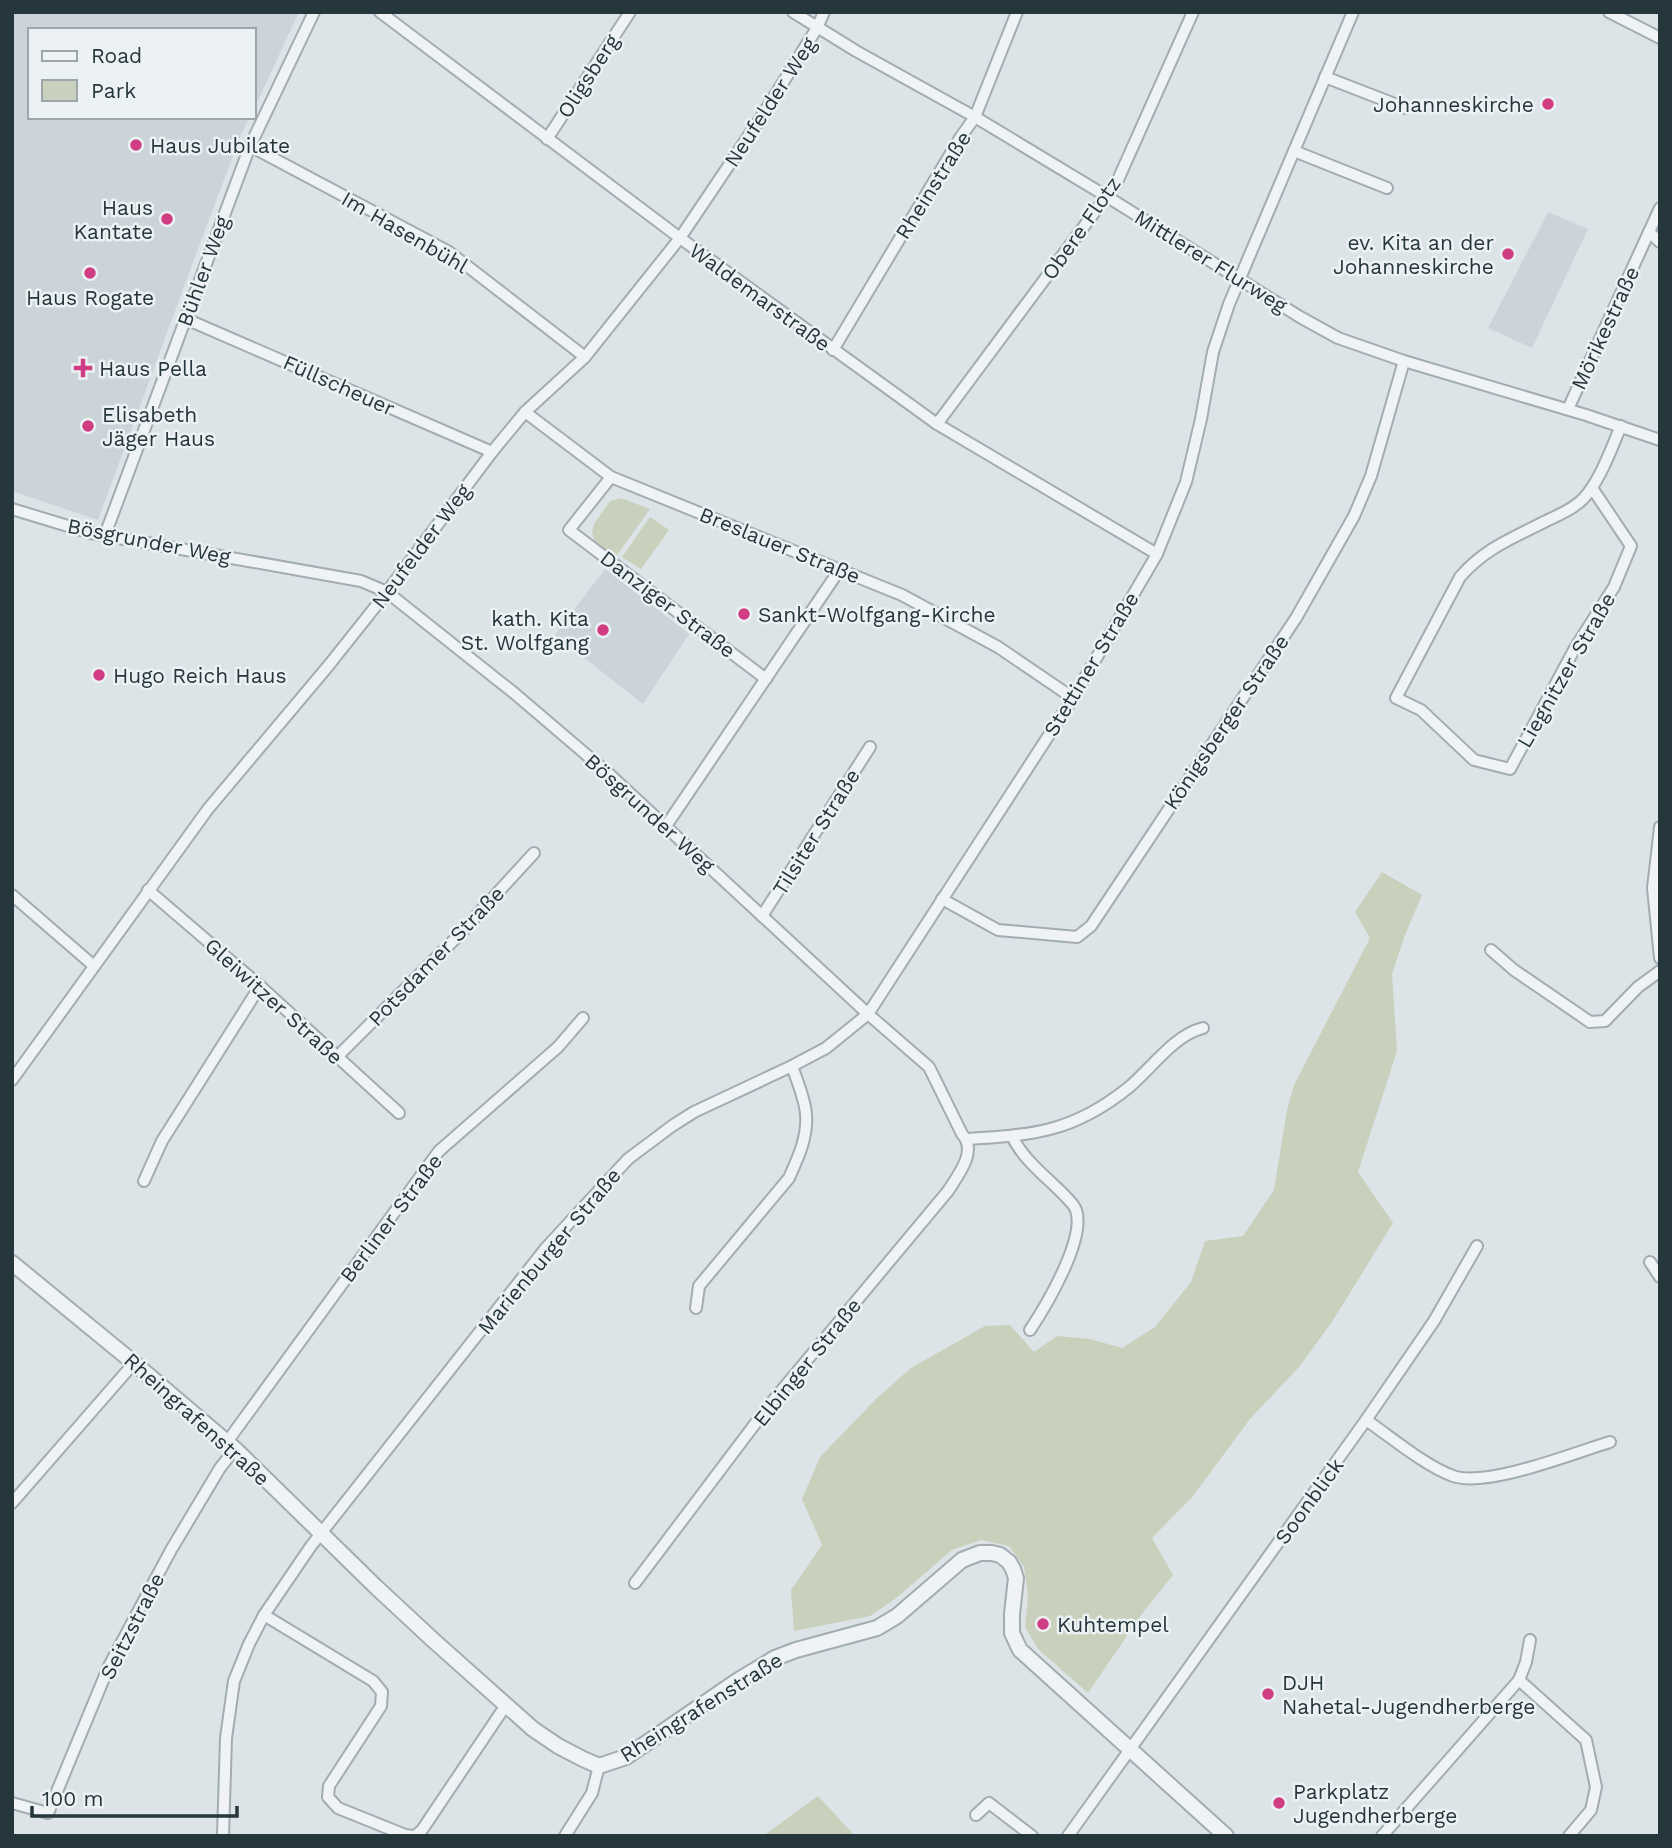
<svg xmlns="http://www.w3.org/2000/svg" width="1672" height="1848" viewBox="0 0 1672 1848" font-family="'Work Sans',sans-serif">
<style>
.built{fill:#cad4d9}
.green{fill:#c9d1bd}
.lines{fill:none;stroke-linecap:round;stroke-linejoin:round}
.minor-casing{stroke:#a2acb1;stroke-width:14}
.tertiary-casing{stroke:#a2acb1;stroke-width:18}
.minor{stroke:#eff3f5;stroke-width:10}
.tertiary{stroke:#eff3f5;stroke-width:14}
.poi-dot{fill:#d03d83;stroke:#ecf2f4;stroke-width:2.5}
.labels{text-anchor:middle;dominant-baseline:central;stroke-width:5;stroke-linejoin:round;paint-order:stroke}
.street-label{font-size:21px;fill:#26363d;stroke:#ecf2f4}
.poi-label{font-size:21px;fill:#26363d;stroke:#ecf2f4;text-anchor:start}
</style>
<rect width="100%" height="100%" fill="#dce4e7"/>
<g class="built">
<polygon points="12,12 299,12 254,109 254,30 30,30 30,117 250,117 241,135 199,246 98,520 12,491"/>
<polygon points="1548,212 1588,229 1532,348 1488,328"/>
<polygon points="605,569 689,634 643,704 555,635"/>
</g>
<g class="green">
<polygon points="621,498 650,509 615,558 595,542 592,533 594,524 610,501"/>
<polygon points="650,517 669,530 641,569 622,557"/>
<polygon points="1382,872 1422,895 1405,935 1392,974 1397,1051 1358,1172 1393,1223 1332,1322 1299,1367 1250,1419 1193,1496 1152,1538 1173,1575 1144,1611 1088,1693 1038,1649 1025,1627 1028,1597 1024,1567 1009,1546 981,1540 952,1550 895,1599 870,1616 794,1631 791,1590 822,1545 802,1499 820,1457 877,1398 911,1368 985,1326 1010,1325 1034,1352 1057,1336 1090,1339 1122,1348 1155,1327 1191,1282 1205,1241 1243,1236 1274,1190 1287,1110 1294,1085 1370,938 1355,912"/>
<polygon points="818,1796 855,1836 763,1836"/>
</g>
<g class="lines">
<defs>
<g id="minor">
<polyline points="380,12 680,238 937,424 1157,554"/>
<polyline points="793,12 856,51 975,117 1106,196 1300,317 1338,338 1404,361 1586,415 1660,440"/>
<polyline points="1609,12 1660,38"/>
<polyline points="1325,77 1405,108"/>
<polyline points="547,139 630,12"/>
<polyline points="250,146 449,252 585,357"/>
<polyline points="1294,151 1387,188"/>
<polyline points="1649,232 1660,242"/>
<polyline points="186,319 492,452"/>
<polyline points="833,350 960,138 975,117 1017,12"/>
<polyline points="1568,409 1660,208"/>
<polyline points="525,412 611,477 902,595 998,647 1073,698"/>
<polyline points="937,424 1117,182 1193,12"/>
<polyline points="611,477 569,530 766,679"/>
<path d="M1592 488 1631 546 1614 587 1575 648 1510 769 1474 760 1421 710 1396 698 1460 577C1485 548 1513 538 1546 521 1559 515 1573 509 1583 499 1600 481 1611 449 1621 426"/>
<path d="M12 509 91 533 361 581 387 592 514 693 609 774 868 1014 929 1067 962 1134C978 1151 958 1175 948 1191L767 1408 635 1583"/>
<polyline points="105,535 250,146 314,12"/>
<polyline points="666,826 840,569"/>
<polyline points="1660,827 1653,888 1660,958"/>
<polyline points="148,890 260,986 399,1113"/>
<polyline points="12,895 94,966"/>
<polyline points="942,899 998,930 1077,937 1091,926 1296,618 1354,516 1371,476 1404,361"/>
<polyline points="762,916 870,747"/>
<polyline points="1491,950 1514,970 1590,1022 1605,1021 1638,987 1660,971"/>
<polyline points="337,1057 458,936 534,853"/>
<polyline points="12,1080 208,809 329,665 387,592 492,452 525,412 585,357 680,238 762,116 817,28 824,12"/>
<path d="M1012 1136C1023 1160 1048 1178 1066 1197 1070 1201 1074 1205 1076 1210 1086 1239 1046 1306 1030 1330"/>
<path d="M967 1139C1034 1135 1073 1132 1128 1088 1151 1069 1174 1035 1203 1028"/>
<polyline points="144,1181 162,1141 260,986"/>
<polyline points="1650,1262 1660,1277"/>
<path d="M696 1308 699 1286 789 1178C798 1158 808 1137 806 1114 805 1099 797 1081 792 1066"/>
<path d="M1366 1420C1391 1437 1425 1466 1453 1476 1487 1488 1573 1453 1610 1442"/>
<polyline points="227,1442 439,1151 558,1047 583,1018"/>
<polyline points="12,1503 134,1363"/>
<polyline points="264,1615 373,1681 382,1692 381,1706 329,1786 328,1797 338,1808 405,1835 413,1836"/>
<polyline points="1519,1680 1586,1740 1596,1787 1591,1810 1569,1836"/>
<polyline points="12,1803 48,1813 109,1666 171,1550 220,1468 235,1449"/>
<polyline points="976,1815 989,1803 1032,1836"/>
<polyline points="223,1836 226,1738 234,1681 249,1644 264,1615 311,1546 545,1249 628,1159 672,1126 694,1112 792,1066 826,1048 868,1014 1073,698 1157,554 1186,482 1201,419 1213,352 1229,304 1353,12"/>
<polyline points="415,1836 422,1830 506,1705"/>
<polyline points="565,1836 592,1793 599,1766"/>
<polyline points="1068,1836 1366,1420 1434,1321 1477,1246"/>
<polyline points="1382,1836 1519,1680 1526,1662 1530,1640"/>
</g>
<polyline id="tertiary" points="12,1263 134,1363 235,1449 376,1587 433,1640 533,1729 558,1746 583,1759 599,1766 626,1757 737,1681 775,1658 796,1650 877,1628 897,1616 962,1560 980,1553 992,1553 1000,1555 1009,1562 1013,1569 1016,1578 1012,1614 1012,1633 1020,1650 1226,1836"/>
</defs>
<use href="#minor" class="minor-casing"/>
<use href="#tertiary" class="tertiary-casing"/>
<use href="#minor" class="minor"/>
<use href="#tertiary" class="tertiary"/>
</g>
<g class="poi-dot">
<circle cx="1548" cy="104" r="7"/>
<circle cx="136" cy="145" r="7"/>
<circle cx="167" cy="219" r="7"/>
<circle cx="1508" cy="254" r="7"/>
<circle cx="90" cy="273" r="7"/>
<path d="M79.5 357.5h7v7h7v7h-7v7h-7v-7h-7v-7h7z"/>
<circle cx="88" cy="426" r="7"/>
<circle cx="744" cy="614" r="7"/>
<circle cx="603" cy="630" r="7"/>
<circle cx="99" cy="675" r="7"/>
<circle cx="1043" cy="1624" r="7"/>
<circle cx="1268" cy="1694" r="7"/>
<circle cx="1279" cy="1803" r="7"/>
</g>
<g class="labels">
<g class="street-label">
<text transform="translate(588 76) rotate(-57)">Oligsberg</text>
<text transform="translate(770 102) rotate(-57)">Neufelder Weg</text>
<text transform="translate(933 185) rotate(-58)">Rheinstraße</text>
<text transform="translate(1081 228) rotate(-55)">Obere Flotz</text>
<text transform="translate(405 232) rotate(30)">Im Hasenbühl</text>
<text transform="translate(1211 261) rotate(32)">Mittlerer Flurweg</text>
<text transform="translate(203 271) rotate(-70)">Bühler Weg</text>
<text transform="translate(760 297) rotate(36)">Waldemarstraße</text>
<text transform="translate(1605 328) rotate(-65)">Mörikestraße</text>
<text transform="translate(339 385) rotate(24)">Füllscheuer</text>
<text transform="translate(149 541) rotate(11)">Bösgrunder Weg</text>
<text transform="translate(780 545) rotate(22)">Breslauer Straße</text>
<text transform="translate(421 546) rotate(-53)">Neufelder Weg</text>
<text transform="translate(668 604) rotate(37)">Danziger Straße</text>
<text transform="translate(1091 664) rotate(-59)">Stettiner Straße</text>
<text transform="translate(1566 670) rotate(-60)">Liegnitzer Straße</text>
<text transform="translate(1226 722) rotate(-56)">Königsberger Straße</text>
<text transform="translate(650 813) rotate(42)">Bösgrunder Weg</text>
<text transform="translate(816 832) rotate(-58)">Tilsiter Straße</text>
<text transform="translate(436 956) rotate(-46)">Potsdamer Straße</text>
<text transform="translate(274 1001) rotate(42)">Gleiwitzer Straße</text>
<text transform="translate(391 1218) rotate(-53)">Berliner Straße</text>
<text transform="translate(549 1251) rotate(-50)">Marienburger Straße</text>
<text transform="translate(807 1362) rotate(-51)">Elbinger Straße</text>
<text transform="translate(197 1419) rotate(42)">Rheingrafenstraße</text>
<text transform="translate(1309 1501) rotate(-54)">Soonblick</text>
<text transform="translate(132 1626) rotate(-63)">Seitzstraße</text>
<text transform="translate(701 1707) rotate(-32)">Rheingrafenstraße</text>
</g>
<g class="poi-label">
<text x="1534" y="104" text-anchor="end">Johanneskirche</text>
<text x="150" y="145">Haus Jubilate</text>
<text x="153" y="207" text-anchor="end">Haus<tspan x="153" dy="24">Kantate</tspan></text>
<text x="1494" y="242" text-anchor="end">ev. Kita an der<tspan x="1494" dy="24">Johanneskirche</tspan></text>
<text x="90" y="297" text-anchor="middle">Haus Rogate</text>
<text x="99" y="368">Haus Pella</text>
<text x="102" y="414">Elisabeth<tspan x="102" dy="24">Jäger Haus</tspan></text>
<text x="758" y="614">Sankt-Wolfgang-Kirche</text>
<text x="589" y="618" text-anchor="end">kath. Kita<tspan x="589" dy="24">St. Wolfgang</tspan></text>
<text x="113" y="675">Hugo Reich Haus</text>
<text x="1057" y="1624">Kuhtempel</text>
<text x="1282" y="1682">DJH<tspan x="1282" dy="24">Nahetal-Jugendherberge</tspan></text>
<text x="1293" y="1791">Parkplatz<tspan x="1293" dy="24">Jugendherberge</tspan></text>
</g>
</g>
<rect width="1672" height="1848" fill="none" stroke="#26363d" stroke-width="28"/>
<rect x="28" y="28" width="228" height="91" fill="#ecf2f4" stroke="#9da7ab" stroke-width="2"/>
<rect x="42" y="51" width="35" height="10" fill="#eff3f5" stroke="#9da7ab" stroke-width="2"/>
<text x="91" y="63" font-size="21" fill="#26363d">Road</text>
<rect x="42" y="80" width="35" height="21" fill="#c9d1bd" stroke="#9da7ab" stroke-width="2"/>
<text x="91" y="98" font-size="21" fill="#26363d">Park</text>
<path d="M32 1806v10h205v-10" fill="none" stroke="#26363d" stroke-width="3.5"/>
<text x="42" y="1806" font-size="21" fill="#26363d" stroke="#ecf2f4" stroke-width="5" paint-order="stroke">100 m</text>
</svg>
